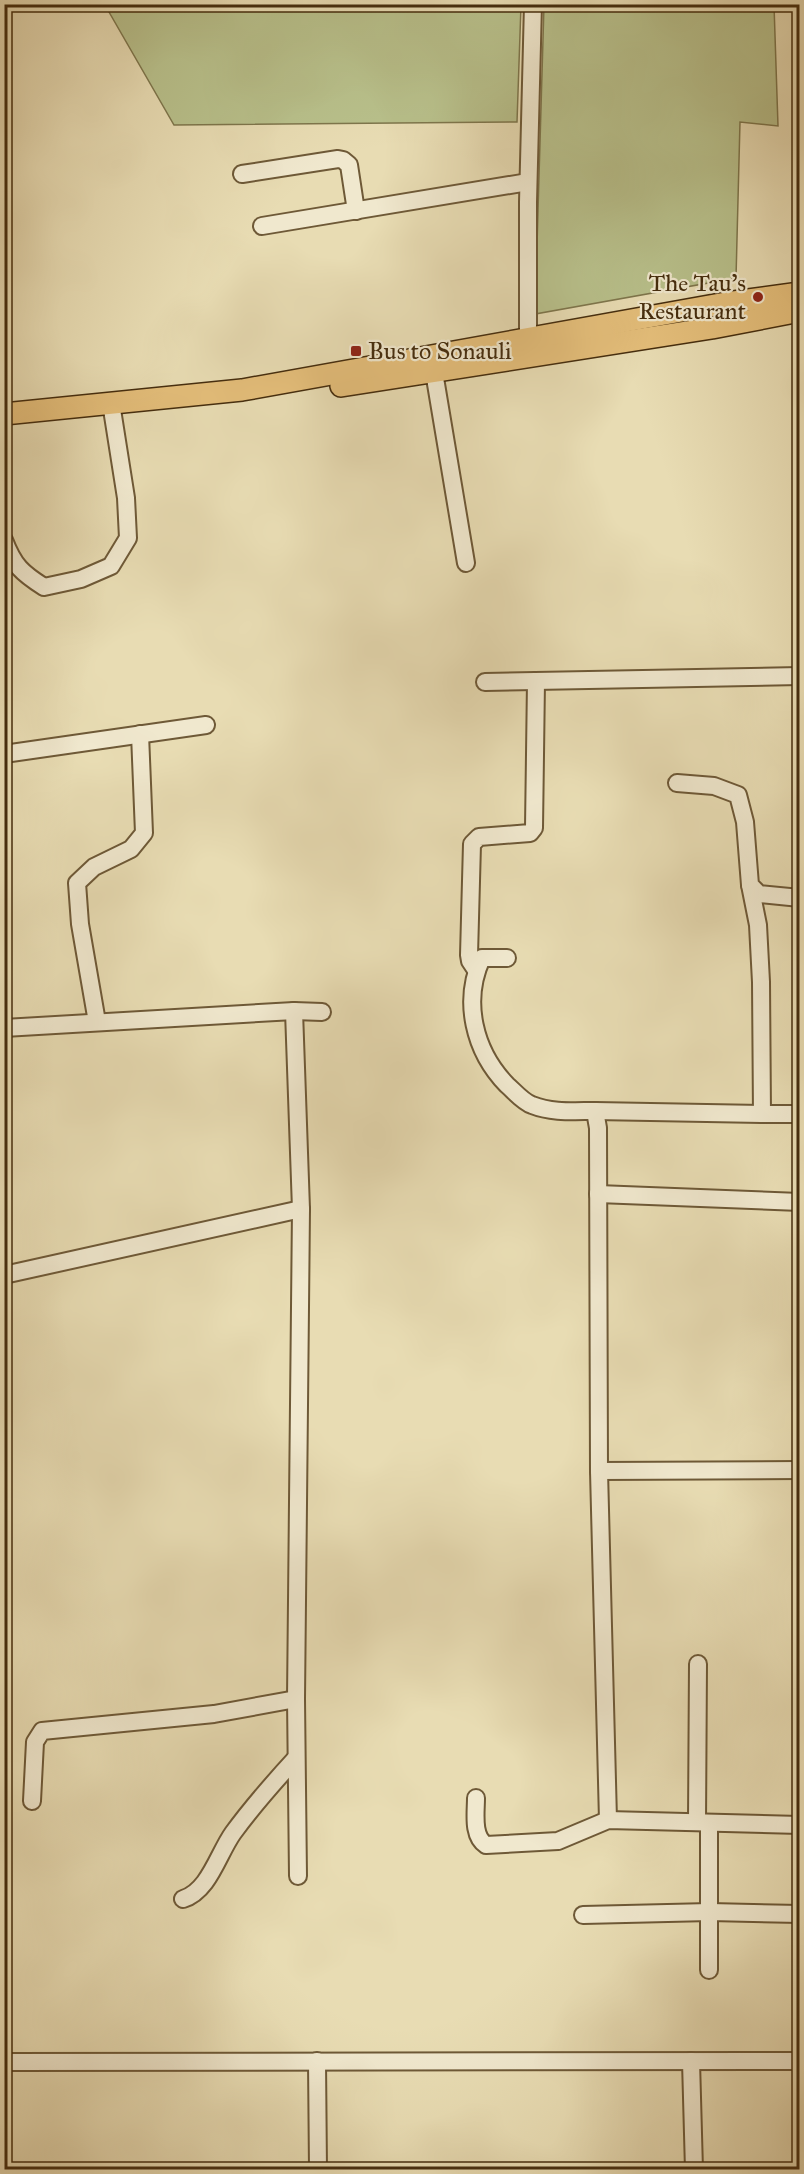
<svg xmlns="http://www.w3.org/2000/svg" width="804" height="2174" viewBox="0 0 804 2174" font-family="'IM FELL Great Primer',serif">
<style>
.green{fill:#b8c08b;stroke:#7e764c;stroke-width:1.5}
.lines{fill:none;stroke-linecap:round;stroke-linejoin:round}
.minor-casing{stroke:#6e5937;stroke-width:20}
.major-casing{stroke:#452d0e;stroke-width:24}
.minor{stroke:#f0e8ce;stroke-width:16}
.major{stroke:#e4be7a;stroke-width:21}
.poi-dot{fill:#8f2418;stroke:#f0e8ce;stroke-width:2}
.labels{text-anchor:middle;dominant-baseline:central;stroke-width:4.5;stroke-linejoin:round;paint-order:stroke}
.poi-label{font-size:24px;fill:#452d0e;stroke:#f0e8ce;text-anchor:end}
</style>
<rect width="100%" height="100%" fill="#e8dcb3"/>
<filter id="stains"><feTurbulence type="fractalNoise" baseFrequency=".00333" numOctaves="4"/><feColorMatrix values="0 0 0 0 .2 0 0 0 0 .09 0 0 0 0 .02 0 0 0 .5 -.17"/></filter>
<radialGradient id="worn" r=".72"><stop offset=".6" stop-color="#630" stop-opacity="0"/><stop offset="1" stop-color="#630" stop-opacity=".3"/></radialGradient>
<g class="green">
<polygon points="105,5 521,5 517,122 174,125"/>
<polygon points="544,5 774,5 778,126 740,122 736,278 535,314"/>
</g>
<g class="lines">
<defs>
<g id="minor">
<polyline points="242,174 338,159 343,160 349,165 356,211"/>
<polyline points="262,226 528,182"/>
<polyline points="528,349 528,202 533,4"/>
<polyline points="434,372 466,563"/>
<path d="M4 540C14 566 22 573 44 587L81 579 111 566 128 538 126 498 111 403"/>
<polyline points="485,682 800,676"/>
<polyline points="4,754 206,725"/>
<polyline points="677,783 714,786 738,795 745,822 750,885 759,894 800,898"/>
<polyline points="750,885 758,925 761,982 762,1114 800,1114"/>
<path d="M507 958H482C462 1001 474 1051 507 1085 514 1091 523 1102 532 1105 552 1113 574 1111 595 1111L598 1128 599 1471 608 1820"/>
<polyline points="476,970 470,961 469,955 472,844 479,837 530,833 534,828 536,681"/>
<polyline points="294,1011 301,1209 296,1699 298,1876"/>
<polyline points="97,1022 80,924 77,883 94,867 131,849 144,833 140,734"/>
<polyline points="4,1028 294,1011 322,1012"/>
<polyline points="595,1111 762,1114"/>
<polyline points="598,1194 800,1202"/>
<polyline points="4,1275 301,1209"/>
<polyline points="599,1471 800,1470"/>
<path d="M476 1798C476 1813 472 1836 486 1845L558 1841 608 1820 800 1825"/>
<polyline points="32,1801 35,1742 42,1731 214,1714 296,1699"/>
<polyline points="697,1822 698,1664"/>
<path d="M183 1899C209 1891 218 1854 233 1833 252 1807 274 1782 296 1758"/>
<polyline points="583,1915 710,1912 800,1914"/>
<polyline points="709,1970 709,1823"/>
<polyline points="317,2061 318,2170"/>
<polyline points="691,2061 694,2170"/>
<polyline points="4,2062 800,2061"/>
</g>
<g id="major">
<polyline points="341,386 712,328 800,311"/>
<polyline points="4,414 242,390 726,303 800,293"/>
</g>
</defs>
<use href="#minor" class="minor-casing"/>
<use href="#major" class="major-casing"/>
<use href="#minor" class="minor"/>
<use href="#major" class="major"/>
</g>
<g class="poi-dot">
<circle cx="758" cy="297" r="6"/>
<rect x="350" y="345" width="12" height="12" rx="3"/>
</g>
<g class="labels">
<g class="poi-label">
<text x="746" y="283">The Tau's<tspan x="746" dy="28">Restaurant</tspan></text>
<text x="368" y="351" text-anchor="start">Bus to Sonauli</text>
</g>
</g>
<rect width="804" height="2174" fill="none" stroke="#e8dcb3" stroke-width="24"/>
<rect x="6" y="6" width="792" height="2162" fill="none" stroke="#452d0e" stroke-width="3"/>
<rect x="12" y="12" width="780" height="2150" fill="none" stroke="#452d0e" stroke-width="1.5"/>
<rect width="100%" height="100%" filter="url(#stains)"/>
<rect width="100%" height="100%" fill="url(#worn)"/>
</svg>
